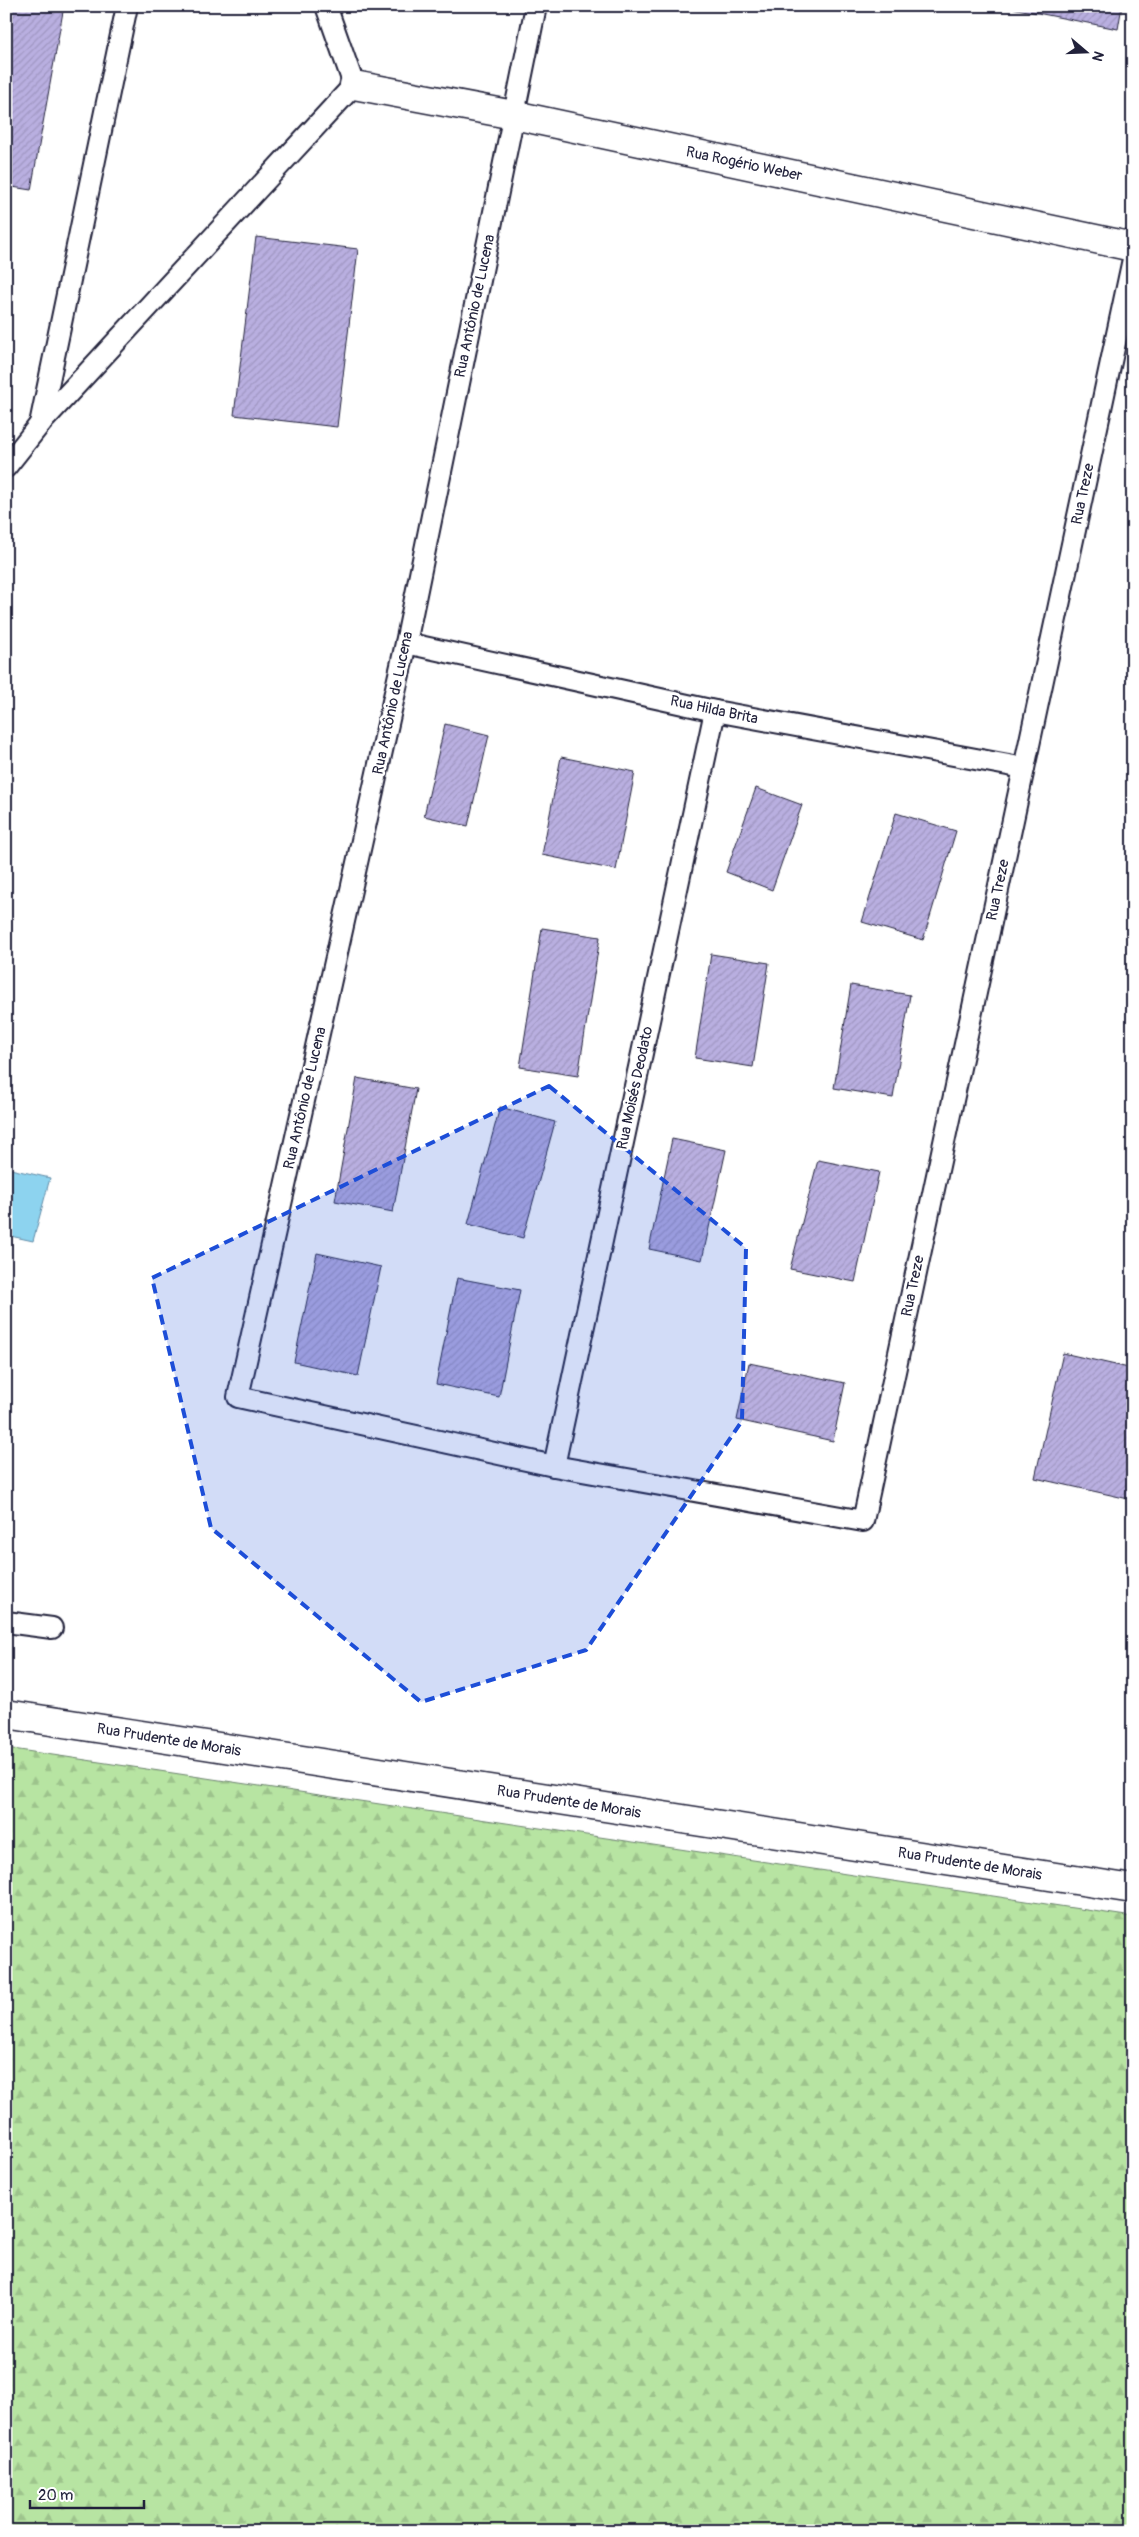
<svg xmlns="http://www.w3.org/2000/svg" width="1139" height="2537" viewBox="0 0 1139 2537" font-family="Pangolin,sans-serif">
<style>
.forest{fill:url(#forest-firs);stroke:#6c836e}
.water{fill:#8dd3ef;stroke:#628ca7}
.building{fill:url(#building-hatch);stroke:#22223b}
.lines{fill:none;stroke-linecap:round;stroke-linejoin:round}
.service-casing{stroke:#22223b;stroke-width:24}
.minor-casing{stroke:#22223b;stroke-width:31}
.tertiary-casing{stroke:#22223b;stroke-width:31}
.service{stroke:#fff;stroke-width:20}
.minor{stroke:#fff;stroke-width:28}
.tertiary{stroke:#fff;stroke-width:28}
.marked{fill:#1d4ed8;fill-opacity:0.2;stroke:#1d4ed8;stroke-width:4;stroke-dasharray:10 6;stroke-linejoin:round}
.labels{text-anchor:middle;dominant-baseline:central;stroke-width:5;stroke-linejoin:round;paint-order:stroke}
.street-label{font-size:15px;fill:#22223b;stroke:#fff}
</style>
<defs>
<pattern id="forest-firs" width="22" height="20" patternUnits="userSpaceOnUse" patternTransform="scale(1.25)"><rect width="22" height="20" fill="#b7e4a2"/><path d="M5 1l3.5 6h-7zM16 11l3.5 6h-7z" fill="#9dc38c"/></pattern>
<pattern id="building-hatch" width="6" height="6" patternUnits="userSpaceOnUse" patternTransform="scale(1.25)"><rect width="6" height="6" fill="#b9afe0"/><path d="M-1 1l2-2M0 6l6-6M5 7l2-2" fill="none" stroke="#9f96c1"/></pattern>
</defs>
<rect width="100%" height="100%" fill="#fff"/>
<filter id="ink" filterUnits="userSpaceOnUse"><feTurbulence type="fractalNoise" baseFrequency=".02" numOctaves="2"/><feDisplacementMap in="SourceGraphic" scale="10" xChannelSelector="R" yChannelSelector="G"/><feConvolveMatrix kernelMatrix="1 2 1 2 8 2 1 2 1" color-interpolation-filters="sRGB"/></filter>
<g filter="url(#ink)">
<polygon class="forest" points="6,1748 1133,1917 1133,2531 6,2531"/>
<polygon class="water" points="6,1168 50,1178 33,1241 6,1235"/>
<g class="building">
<polygon points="6,6 64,6 31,190 6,186"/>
<polygon points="1002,6 1122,6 1118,29"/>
<polygon points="256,237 358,249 337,427 234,415"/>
<polygon points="445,724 489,735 468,826 424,816"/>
<polygon points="561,757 635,772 616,870 542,855"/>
<polygon points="756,788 802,805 772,890 726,872"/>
<polygon points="896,813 956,831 923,940 862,922"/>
<polygon points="542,928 600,937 578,1076 520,1067"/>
<polygon points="711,954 769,963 753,1067 695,1058"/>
<polygon points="851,985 910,995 893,1098 834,1088"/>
<polygon points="357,1078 416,1089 393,1212 335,1201"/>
<polygon points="500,1107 555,1122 523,1238 468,1224"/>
<polygon points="672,1139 726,1150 702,1260 649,1249"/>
<polygon points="818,1160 879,1172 855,1282 790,1269"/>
<polygon points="317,1253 381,1267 358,1376 294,1362"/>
<polygon points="457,1278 520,1290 499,1397 436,1384"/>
<polygon points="1063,1353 1133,1369 1133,1500 1035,1478"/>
<polygon points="749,1363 845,1383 833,1441 737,1420"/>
</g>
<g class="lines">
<defs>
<g id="service">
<polyline points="536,6 406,643 238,1397 554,1466 863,1521 1133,259"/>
<polyline points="40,424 127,6"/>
<polyline points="6,467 40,424 354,85 326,6"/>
<polyline points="406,643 715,711 1024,768"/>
<polyline points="554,1466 715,711"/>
<polyline points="6,1622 52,1628"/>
</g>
<polyline id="minor" points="354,85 514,115 1133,247"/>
<polyline id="tertiary" points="6,1714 1133,1889"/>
</defs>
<use href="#service" class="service-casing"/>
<use href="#minor" class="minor-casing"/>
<use href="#tertiary" class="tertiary-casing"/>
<use href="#service" class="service"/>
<use href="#minor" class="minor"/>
<use href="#tertiary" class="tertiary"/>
</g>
</g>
<path class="marked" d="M549 1086 746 1248 742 1421 586 1650 421 1702 211 1528 152 1278Z"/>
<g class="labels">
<g class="street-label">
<text transform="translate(744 164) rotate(12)">Rua Rogério Weber</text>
<text transform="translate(475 306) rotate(-78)">Rua Antônio de Lucena</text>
<text transform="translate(1083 494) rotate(-78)">Rua Treze</text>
<text transform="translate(393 703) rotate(-78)">Rua Antônio de Lucena</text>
<text transform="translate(714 710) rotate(12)">Rua Hilda Brita</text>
<text transform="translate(998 890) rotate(-78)">Rua Treze</text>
<text transform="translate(635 1088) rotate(-78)">Rua Moisés Deodato</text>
<text transform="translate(305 1098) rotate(-77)">Rua Antônio de Lucena</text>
<text transform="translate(913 1286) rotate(-78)">Rua Treze</text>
<text transform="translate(169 1740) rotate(9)">Rua Prudente de Morais</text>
<text transform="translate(569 1802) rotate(9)">Rua Prudente de Morais</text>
<text transform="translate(970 1864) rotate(9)">Rua Prudente de Morais</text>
</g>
</g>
<rect width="1139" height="2537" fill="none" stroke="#fff" stroke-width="25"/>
<rect x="12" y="12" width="1114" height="2512" fill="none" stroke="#22223b" stroke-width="2" filter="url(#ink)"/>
<g transform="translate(1086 52) rotate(109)" stroke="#ffffff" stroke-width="4" paint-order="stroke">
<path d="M0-4L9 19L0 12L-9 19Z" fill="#22223b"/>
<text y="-8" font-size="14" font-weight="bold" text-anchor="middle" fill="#22223b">N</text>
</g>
<path d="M30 2500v8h114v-8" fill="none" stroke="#22223b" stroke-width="2.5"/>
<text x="38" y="2500" font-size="15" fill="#22223b" stroke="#ffffff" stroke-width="4" paint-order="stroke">20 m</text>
</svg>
